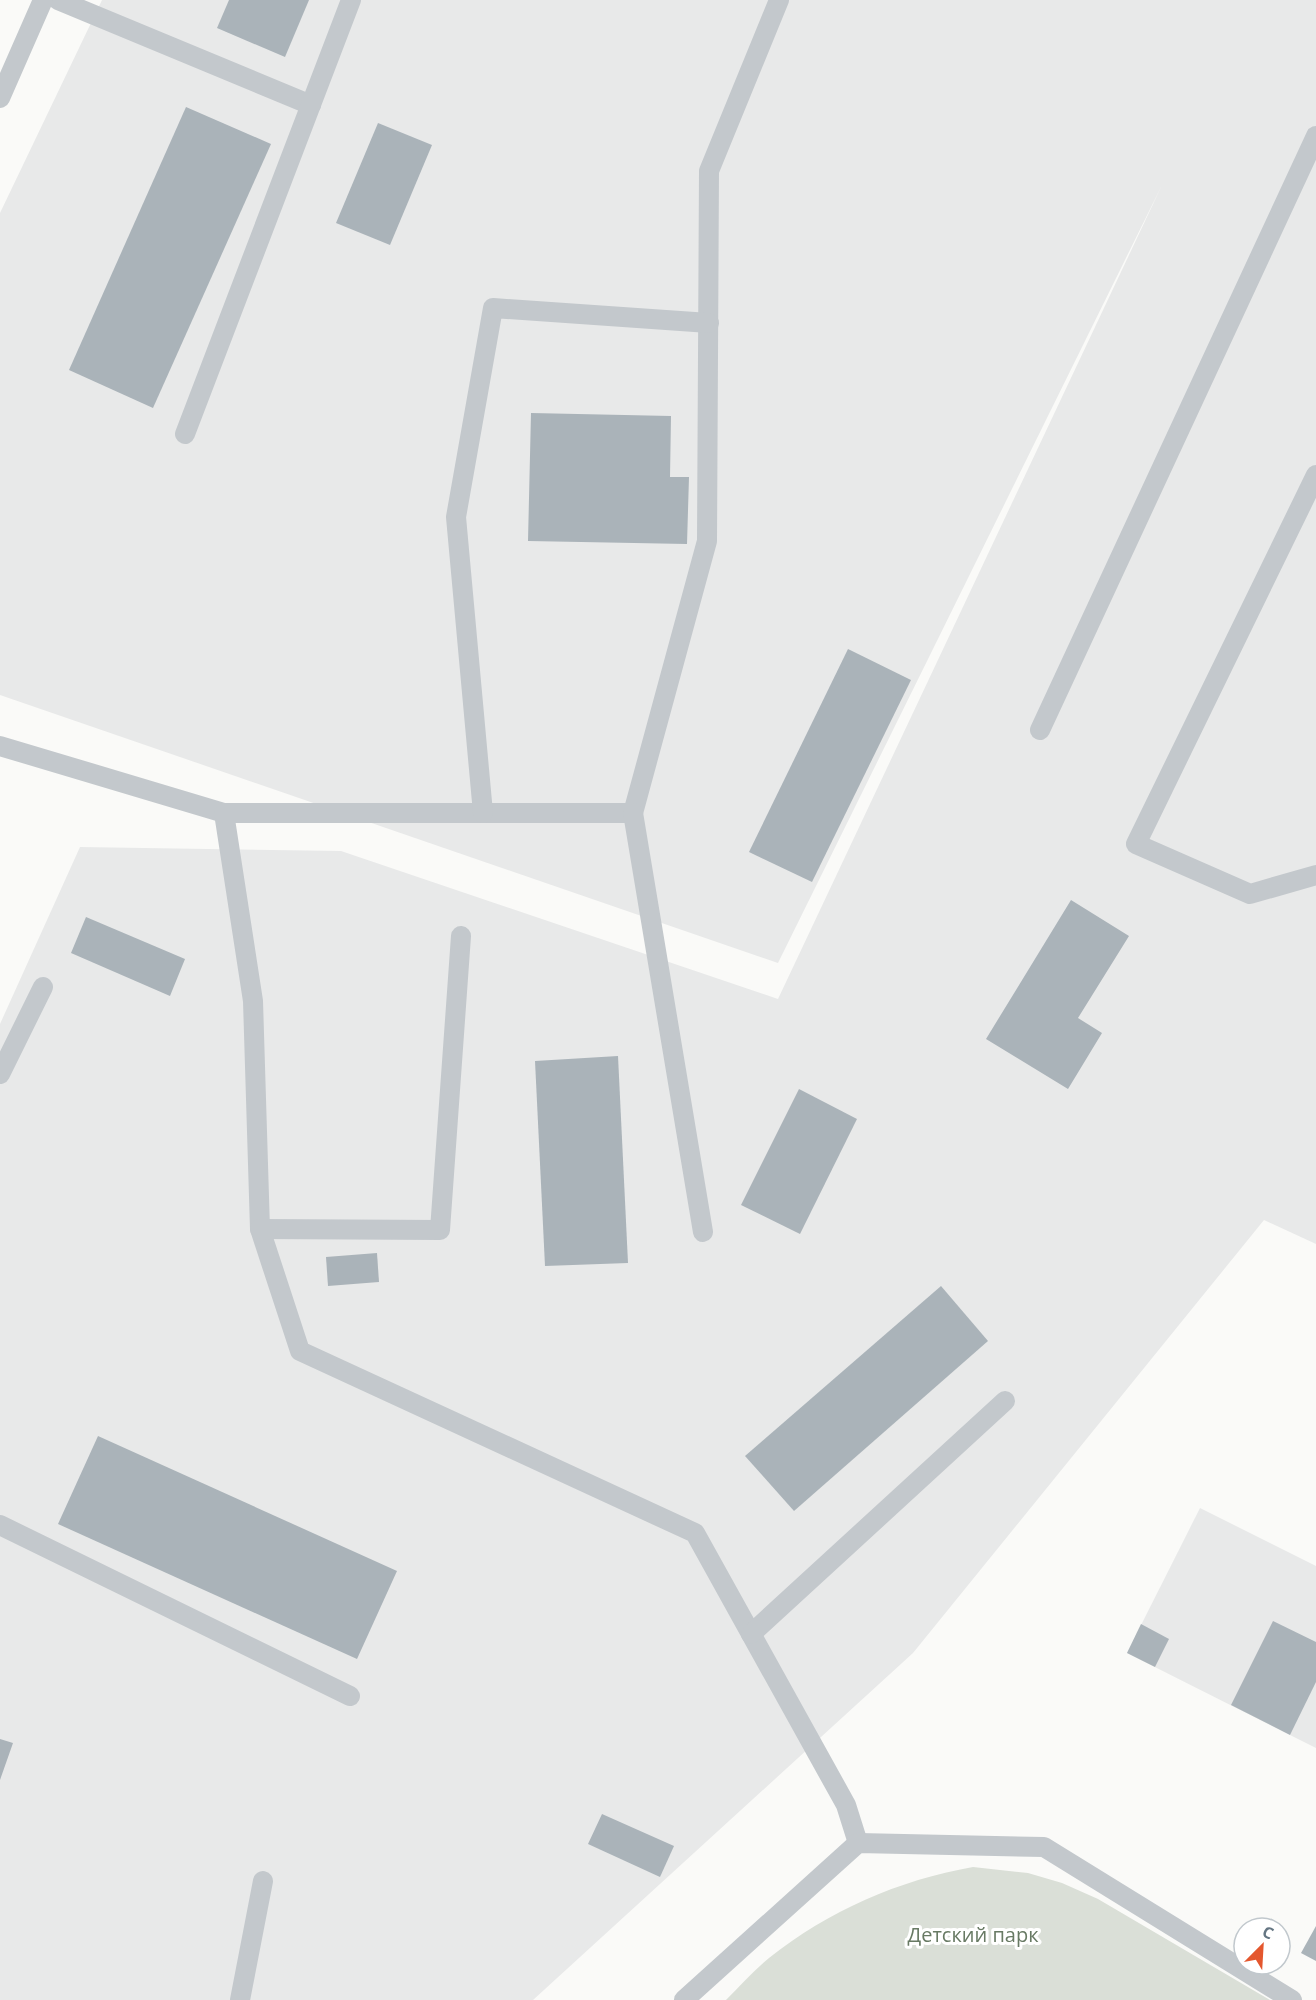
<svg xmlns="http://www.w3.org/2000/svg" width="1316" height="2000" viewBox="0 0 1316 2000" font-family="'Open Sans',sans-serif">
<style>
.built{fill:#e8e9e9}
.green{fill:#dadfd7}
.building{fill:#aab3b9}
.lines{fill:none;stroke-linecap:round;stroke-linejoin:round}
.service{stroke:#c3c8cc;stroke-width:20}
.labels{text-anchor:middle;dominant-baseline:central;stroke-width:6;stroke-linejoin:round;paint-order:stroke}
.park-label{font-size:20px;fill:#687a64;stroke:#fff}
</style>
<rect width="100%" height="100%" fill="#fafaf8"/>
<g class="built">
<polygon points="102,0 1316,0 1316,1244 1264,1220 913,1653 533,2000 0,2000 0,1024 80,847 341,851 778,999 1162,185 778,963 0,695 0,213"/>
<polygon points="1200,1508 1316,1566 1316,1748 1127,1653"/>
</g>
<path class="green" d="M973 1867 1028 1873 1062 1883 1098 1899 1270 2000H726C740 1986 754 1970 769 1958 828 1911 899 1880 973 1867Z"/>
<g class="building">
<polygon points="229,0 309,0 285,57 217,28"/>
<polygon points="186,107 271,144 153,408 69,370"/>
<polygon points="378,123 432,145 390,245 336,223"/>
<polygon points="531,413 671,416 670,477 689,477 687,544 528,541"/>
<polygon points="848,649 911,680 812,882 749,852"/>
<polygon points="1071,900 1129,936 1078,1018 1102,1033 1068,1089 986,1039"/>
<polygon points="86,917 185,959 170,996 71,953"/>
<polygon points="618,1056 628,1263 545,1266 535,1061"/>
<polygon points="799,1089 857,1119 800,1234 741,1205"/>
<polygon points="377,1253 379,1282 328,1286 326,1257"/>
<polygon points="941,1286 988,1341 794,1511 745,1456"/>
<polygon points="98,1436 397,1571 357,1659 58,1524"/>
<polygon points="1273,1621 1316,1642 1316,1682 1290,1735 1231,1705"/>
<polygon points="1141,1624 1169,1639 1155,1667 1127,1653"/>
<polygon points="0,1739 13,1743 0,1780"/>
<polygon points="602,1814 674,1846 660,1877 588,1844"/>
<polygon points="1316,1926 1316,1961 1301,1953"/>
</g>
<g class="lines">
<g class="service">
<polyline points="58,0 311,105"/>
<polyline points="0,98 43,0"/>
<polyline points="185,434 351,0"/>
<polyline points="1316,475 1136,844 1250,894 1316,875"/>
<polyline points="1040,730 1316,136"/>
<polyline points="0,746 224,813 253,1001 260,1229 300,1351 695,1533 846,1805 858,1843"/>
<polyline points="224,813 633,813 707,541 709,171 779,0"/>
<polyline points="483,813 456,517 493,308 709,323"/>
<polyline points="633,813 703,1232"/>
<polyline points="0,1074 43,987"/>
<polyline points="260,1229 440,1230 461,936"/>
<polyline points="0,1525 350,1696"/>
<polyline points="751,1634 1005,1401"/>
<polyline points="240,2000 263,1881"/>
<polyline points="684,2000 858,1843 1044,1847 1292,2000"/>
</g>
</g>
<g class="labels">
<g class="park-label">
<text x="973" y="1934">Детский парк</text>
</g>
</g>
<g transform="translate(1262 1946) rotate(24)"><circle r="28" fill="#ffffff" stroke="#c1c8cd" stroke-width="1.5"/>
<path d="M0-4.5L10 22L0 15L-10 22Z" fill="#e4572e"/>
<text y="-9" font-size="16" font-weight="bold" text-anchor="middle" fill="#657683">С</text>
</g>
</svg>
